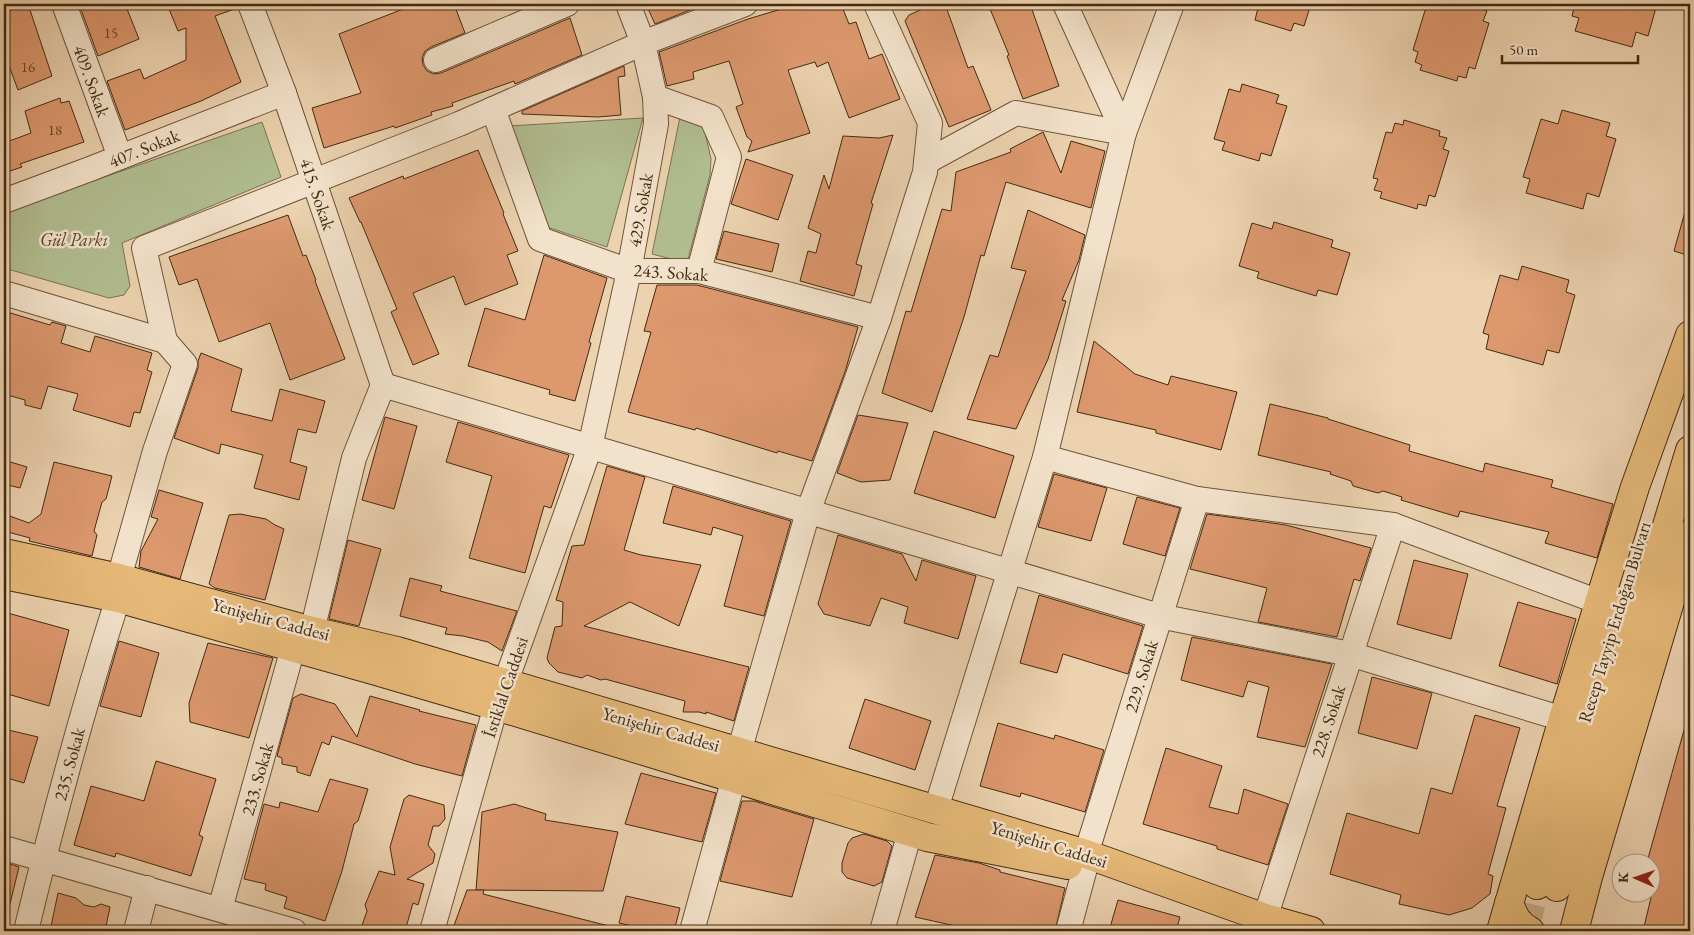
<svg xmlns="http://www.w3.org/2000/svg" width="1694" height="935" viewBox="0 0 1694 935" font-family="'EB Garamond',serif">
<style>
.green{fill:#b1bd90;stroke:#7a7450}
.building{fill:#dd986e;stroke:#432b11}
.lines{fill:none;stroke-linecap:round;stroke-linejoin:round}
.highway-tunnel{stroke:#cab18f;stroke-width:28;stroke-dasharray:28 14;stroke-linecap:butt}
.minor-casing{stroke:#6d5538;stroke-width:26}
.major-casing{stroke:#432b11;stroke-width:30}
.highway-casing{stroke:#432b11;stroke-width:30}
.minor{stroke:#f3e2cb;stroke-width:24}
.major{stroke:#e6b978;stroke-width:28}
.highway{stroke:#e6b978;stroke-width:28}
.labels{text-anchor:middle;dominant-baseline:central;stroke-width:5;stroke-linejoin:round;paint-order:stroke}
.number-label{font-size:15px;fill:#6a4628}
.street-label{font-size:18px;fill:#432b11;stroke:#f3e2cb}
.park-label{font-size:18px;font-style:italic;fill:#59482a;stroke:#f3e2cb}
</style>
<rect width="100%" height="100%" fill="#ecd2af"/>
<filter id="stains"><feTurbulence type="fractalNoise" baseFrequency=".004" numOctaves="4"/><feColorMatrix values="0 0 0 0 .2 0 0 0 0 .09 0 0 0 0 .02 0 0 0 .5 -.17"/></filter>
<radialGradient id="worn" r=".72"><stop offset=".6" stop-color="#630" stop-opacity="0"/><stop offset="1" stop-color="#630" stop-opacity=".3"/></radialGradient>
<g class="green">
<polygon points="681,112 704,128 711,159 710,175 687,263 652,254"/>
<polygon points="643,118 607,247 544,226 509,126"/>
<polygon points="262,122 281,177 122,243 130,286 124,295 109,298 4,268 4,212"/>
</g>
<g class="building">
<polygon points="4,4 28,4 52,76 18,90 4,52"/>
<polygon points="79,4 125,4 139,39 98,56"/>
<polygon points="167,4 237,4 237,8 215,16 241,82 201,101 125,130 107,81 140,69 144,79 186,60 186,28 178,31"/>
<polygon points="416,4 454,4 465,33 431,47 425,51 422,58 423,65 427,71 434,74 441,73 570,18 582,55 515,84 514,81 452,103 453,106 431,112 432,115 395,128 394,126 324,148 312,108 361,93 339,34"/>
<polygon points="646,4 687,4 690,10 655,24"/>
<polygon points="798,4 841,4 849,24 856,22 869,59 882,54 900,99 849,118 828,62 817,67 815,62 788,70 810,133 748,152 752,141 747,137 736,107 743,104 729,61 693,72 694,79 667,86 659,52 748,19"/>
<polygon points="934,4 945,4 968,68 973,66 991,110 949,127 905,21 909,15"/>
<polygon points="988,4 1030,4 1059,86 1023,99 1007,56 1009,55"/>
<polygon points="1259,4 1311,4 1304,26 1294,23 1291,31 1255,20"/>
<polygon points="1427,4 1480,4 1479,8 1487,11 1483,21 1489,23 1475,69 1469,67 1466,78 1458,76 1457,81 1420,70 1422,65 1415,62 1418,52 1413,50"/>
<polygon points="1575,4 1657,4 1648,36 1636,32 1632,47 1575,31 1579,18 1572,16"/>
<polygon points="624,66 625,76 618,77 621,115 598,117 522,114 522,111"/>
<polygon points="1242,84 1279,95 1276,103 1287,106 1271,156 1261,153 1259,161 1222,150 1225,142 1214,139 1229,89 1240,92"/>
<polygon points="60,98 61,103 69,101 84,142 20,164 22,167 4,173 4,143 31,133 25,111"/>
<polygon points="1562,110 1610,123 1606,136 1616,139 1599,197 1587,193 1583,209 1526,193 1530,179 1523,177 1541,119 1558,124"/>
<polygon points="1404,120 1440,131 1439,136 1447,138 1443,149 1449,151 1435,197 1429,195 1426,206 1418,204 1417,209 1380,198 1382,192 1374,190 1378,179 1373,178 1386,132 1392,133 1395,123 1403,125"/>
<polygon points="1043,132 1061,173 1071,141 1105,151 1091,208 1006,182 984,256 981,255 964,317 932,412 882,393 906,311 911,312 942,209 951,211 956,172 1011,152 1010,149"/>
<polygon points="893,135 871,203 873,204 856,264 862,266 854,296 800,281 808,251 816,253 821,234 808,228 824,175 829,189 843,136 879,138"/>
<polygon points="478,150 504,213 503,214 518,251 507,255 518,284 465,305 454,276 413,293 439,354 413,365 391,312 397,309 361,222 360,222 349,198 403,176 404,179"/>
<polygon points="746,159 793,175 778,220 731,204"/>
<polygon points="1686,208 1690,209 1690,256 1674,251"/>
<polygon points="1028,210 1085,235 1079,260 1062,300 1066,301 1048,359 1016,429 967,419 990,355 998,357 1026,271 1011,268"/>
<polygon points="288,215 303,256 306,255 316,280 315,281 345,359 290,380 270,323 219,342 197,279 179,285 169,257"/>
<polygon points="1274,222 1333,240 1331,247 1350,253 1337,295 1318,290 1316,296 1257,278 1259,272 1239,266 1252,223 1272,229"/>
<polygon points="724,231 779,244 772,272 716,259"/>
<polygon points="544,255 607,278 589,342 591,343 575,401 549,394 550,390 468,366 485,308 525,320"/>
<polygon points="1522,266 1569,280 1566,292 1575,295 1559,353 1547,350 1543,365 1486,349 1489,335 1483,333 1500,275 1518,280"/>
<polygon points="657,285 697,285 858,327 845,372 812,461 778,451 777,453 696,428 695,430 628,412 651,332 644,331"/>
<polygon points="4,311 50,325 52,322 66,326 61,343 90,352 95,336 152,353 147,370 152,372 140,413 134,412 130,427 73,410 78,394 48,386 41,409 25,405 25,400 4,394"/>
<polygon points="1094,341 1135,374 1168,385 1171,376 1237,392 1221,450 1156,433 1156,430 1077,412"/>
<polygon points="201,353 242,369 231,411 272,421 280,389 325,401 316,433 298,429 290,462 307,467 299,500 254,488 263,455 221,444 219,454 174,438 198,368 198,361"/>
<polygon points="1270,404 1328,418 1328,419 1410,445 1409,451 1483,472 1485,463 1553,480 1551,487 1613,504 1597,558 1545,543 1549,532 1460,511 1458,517 1401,500 1402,497 1383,491 1378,493 1353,486 1351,481 1330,474 1331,472 1258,455"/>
<polygon points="858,415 908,423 890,480 861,482 837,473"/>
<polygon points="385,417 417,426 394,509 362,500"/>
<polygon points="458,422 569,455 551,508 544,506 525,573 469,558 492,476 446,462"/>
<polygon points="934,431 1014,456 995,518 914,493"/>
<polygon points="4,460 27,467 20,488 4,484"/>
<polygon points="54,462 112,476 106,499 102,502 94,531 97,535 92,556 29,541 30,538 4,531 4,514 29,523 41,514"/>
<polygon points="607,466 645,477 624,550 641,555 701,565 679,626 630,602 584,626 749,667 734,721 706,712 706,714 699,712 683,712 685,701 605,679 601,680 587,675 582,678 558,672 549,663 547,658 555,627 562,626 563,602 556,600 572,546 584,545"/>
<polygon points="1054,474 1107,488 1091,541 1038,527"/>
<polygon points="673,486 791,521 764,616 724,606 743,536 713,527 711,535 663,523"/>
<polygon points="159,490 203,503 180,579 139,567 141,551 158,519 151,517"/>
<polygon points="1137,497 1180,508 1165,556 1123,544"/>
<polygon points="240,514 266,519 275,525 284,529 265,600 215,588 209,584 229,515"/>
<polygon points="1207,514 1286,525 1371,548 1360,581 1354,579 1337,637 1258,622 1267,588 1190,569"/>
<polygon points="838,535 902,554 916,581 922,560 976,576 958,639 904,623 908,607 881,598 870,626 824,614 818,604"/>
<polygon points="348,540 381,549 359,626 329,619"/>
<polygon points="1414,560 1468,574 1451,639 1397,624"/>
<polygon points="410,578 442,586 440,591 517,611 502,651 488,642 463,636 445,634 447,628 400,616"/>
<polygon points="1039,595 1143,626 1128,674 1063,654 1057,673 1020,663"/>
<polygon points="1518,602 1576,619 1557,684 1499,666"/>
<polygon points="4,612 69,630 49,706 4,693"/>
<polygon points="1192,637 1332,664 1305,747 1257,737 1269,687 1248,681 1243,697 1181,680"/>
<polygon points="119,641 159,653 141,717 100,706"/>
<polygon points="208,643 273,658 249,738 190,722 189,703"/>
<polygon points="1372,677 1432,693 1417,749 1358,733"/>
<polygon points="301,694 335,704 357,737 370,696 420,710 419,711 476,725 462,776 415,764 332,736 329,745 322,742 310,776 297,772 297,767 282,764 282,758 277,756 293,698"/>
<polygon points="865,699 931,721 915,770 849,748"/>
<polygon points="1475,715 1520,728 1497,806 1506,808 1488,874 1493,876 1490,894 1472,908 1449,915 1399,904 1401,895 1330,874 1347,813 1419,834 1431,788 1452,794"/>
<polygon points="998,723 1054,739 1055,735 1104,750 1085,812 1021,793 1020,797 980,786"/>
<polygon points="1686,723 1690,723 1690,931 1643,931 1656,877 1652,876 1652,862 1647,862"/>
<polygon points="4,729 38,737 24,783 4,777"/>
<polygon points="1166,748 1222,766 1209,807 1238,814 1244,789 1288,804 1268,865 1217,849 1217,846 1143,824"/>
<polygon points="156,761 216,779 199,835 203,837 191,876 116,853 115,857 74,845 91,786 144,801"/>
<polygon points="641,773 716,793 702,842 625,824"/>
<polygon points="330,779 368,789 358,821 354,824 342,871 325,921 284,908 287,897 265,890 266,884 244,879 264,804 279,808 280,802 318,812"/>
<polygon points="409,795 444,805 445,819 439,826 433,826 428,845 435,854 433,863 407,879 424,884 418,905 413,903 405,931 360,931 367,911 365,905 379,871 395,875 390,847 404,799"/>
<polygon points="742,801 754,801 814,819 792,897 720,881"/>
<polygon points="514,804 546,814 545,820 618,832 603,891 476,890 482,812"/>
<polygon points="864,834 887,841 892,846 882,882 874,886 847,878 842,872 842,863 848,843 852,838"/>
<polygon points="935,855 979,863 1000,870 1000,872 1065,888 1055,931 978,931 915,917"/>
<polygon points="4,862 19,867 9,908 4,908"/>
<polygon points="467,890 484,890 483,894 609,926 609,931 452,931"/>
<polygon points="58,893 76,898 84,905 94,907 101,904 110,907 105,931 50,931"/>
<polygon points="626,896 680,908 674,931 654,931 619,923"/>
<polygon points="1118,900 1180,917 1176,931 1109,931"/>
</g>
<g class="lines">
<polyline class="highway-tunnel" points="1524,931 1537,885"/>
<defs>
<g id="minor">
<polyline points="64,4 120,157"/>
<polyline points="250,4 284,93 383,385"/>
<polyline points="436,60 567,4"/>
<polyline points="655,97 711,117 729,157 699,271"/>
<polyline points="493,109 540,239 629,271 699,271 879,318"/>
<polyline points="926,162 1016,113 1124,133 1065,4"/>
<polyline points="4,201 90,169 284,93"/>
<polyline points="4,293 165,341 144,248 459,124 643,43 745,4"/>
<polyline points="383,385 1159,616 1350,654 1563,719"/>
<polyline points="1045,457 1197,499 1393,525 1599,602"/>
<polyline points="119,578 155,451 185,364 165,341"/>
<polyline points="312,631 354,458 383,385"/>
<polyline points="739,752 808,512 879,318 925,172 930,123 876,4"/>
<polyline points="936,809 1045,457 1124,133 1172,4"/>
<polyline points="4,848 294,931"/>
<polyline points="1086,854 1197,499"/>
<polyline points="220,909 293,648"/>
<polyline points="1265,918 1393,525"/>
<path d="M26 931C53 819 83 708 118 598"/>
<polyline points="136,931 147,888"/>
<polyline points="432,931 496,706 505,684 590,447 629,271 656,124 655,97 643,43 628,4"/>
<polyline points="692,931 734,778"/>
<polyline points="882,931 910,832"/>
<polyline points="1068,931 1085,868"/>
</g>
<g id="major">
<polyline points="4,553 119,578 312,631 397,651 1086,854 1265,918 1311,931"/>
<polyline points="4,575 118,598 373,670 496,706 927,837 1068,865"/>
</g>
<g id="highway">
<polyline points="1537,885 1617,608"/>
<polyline points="1557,887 1690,450"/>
<path d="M1509 903C1514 916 1517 924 1530 931"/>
<polyline points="1501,931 1563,719 1635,487 1690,335"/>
<polyline points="1574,931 1588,877 1690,534"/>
</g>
</defs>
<use href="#minor" class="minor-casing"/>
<use href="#major" class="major-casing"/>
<use href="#highway" class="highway-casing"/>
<use href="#minor" class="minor"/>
<use href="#major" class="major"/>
<use href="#highway" class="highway"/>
</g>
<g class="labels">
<g class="number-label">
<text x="111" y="32">15</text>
<text x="28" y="66">16</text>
<text x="55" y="129">18</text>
</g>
<g class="street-label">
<text transform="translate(92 81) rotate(70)">409. Sokak</text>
<text transform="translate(144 148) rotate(-22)">407. Sokak</text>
<text transform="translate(318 194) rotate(71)">415. Sokak</text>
<text transform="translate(640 210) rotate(-80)">429. Sokak</text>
<text transform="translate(671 272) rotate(4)">243. Sokak</text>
<text transform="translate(271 619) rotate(15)">Yenişehir Caddesi</text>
<text transform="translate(1614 622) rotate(-73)">Recep Tayyip Erdoğan Bulvarı</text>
<text transform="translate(1141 676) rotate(-73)">229. Sokak</text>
<text transform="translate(505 687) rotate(-71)">İstiklal Caddesi</text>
<text transform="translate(1328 721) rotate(-72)">228. Sokak</text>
<text transform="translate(661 729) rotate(16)">Yenişehir Caddesi</text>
<text transform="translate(69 764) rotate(-75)">235. Sokak</text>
<text transform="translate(257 779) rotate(-74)">233. Sokak</text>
<text transform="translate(1049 844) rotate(17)">Yenişehir Caddesi</text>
</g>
<g class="park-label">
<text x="74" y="239">Gül Parkı</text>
</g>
</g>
<rect width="1694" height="935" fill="none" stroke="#ecd2af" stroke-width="20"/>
<rect x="5" y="5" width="1684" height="925" fill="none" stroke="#432b11" stroke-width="2.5"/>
<rect x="10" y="10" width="1674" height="915" fill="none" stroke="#432b11"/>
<g transform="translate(1636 878) rotate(272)"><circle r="24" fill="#f3e2cb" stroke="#ad9981"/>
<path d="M0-4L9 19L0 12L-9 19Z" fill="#8f2418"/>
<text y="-8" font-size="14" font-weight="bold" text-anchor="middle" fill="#432b11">K</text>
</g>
<path d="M1502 55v8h136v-8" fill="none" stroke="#432b11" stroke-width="2.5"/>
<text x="1509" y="55" font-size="15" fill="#432b11" stroke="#f3e2cb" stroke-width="4" paint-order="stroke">50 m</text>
<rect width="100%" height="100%" filter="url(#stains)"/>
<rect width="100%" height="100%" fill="url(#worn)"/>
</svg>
